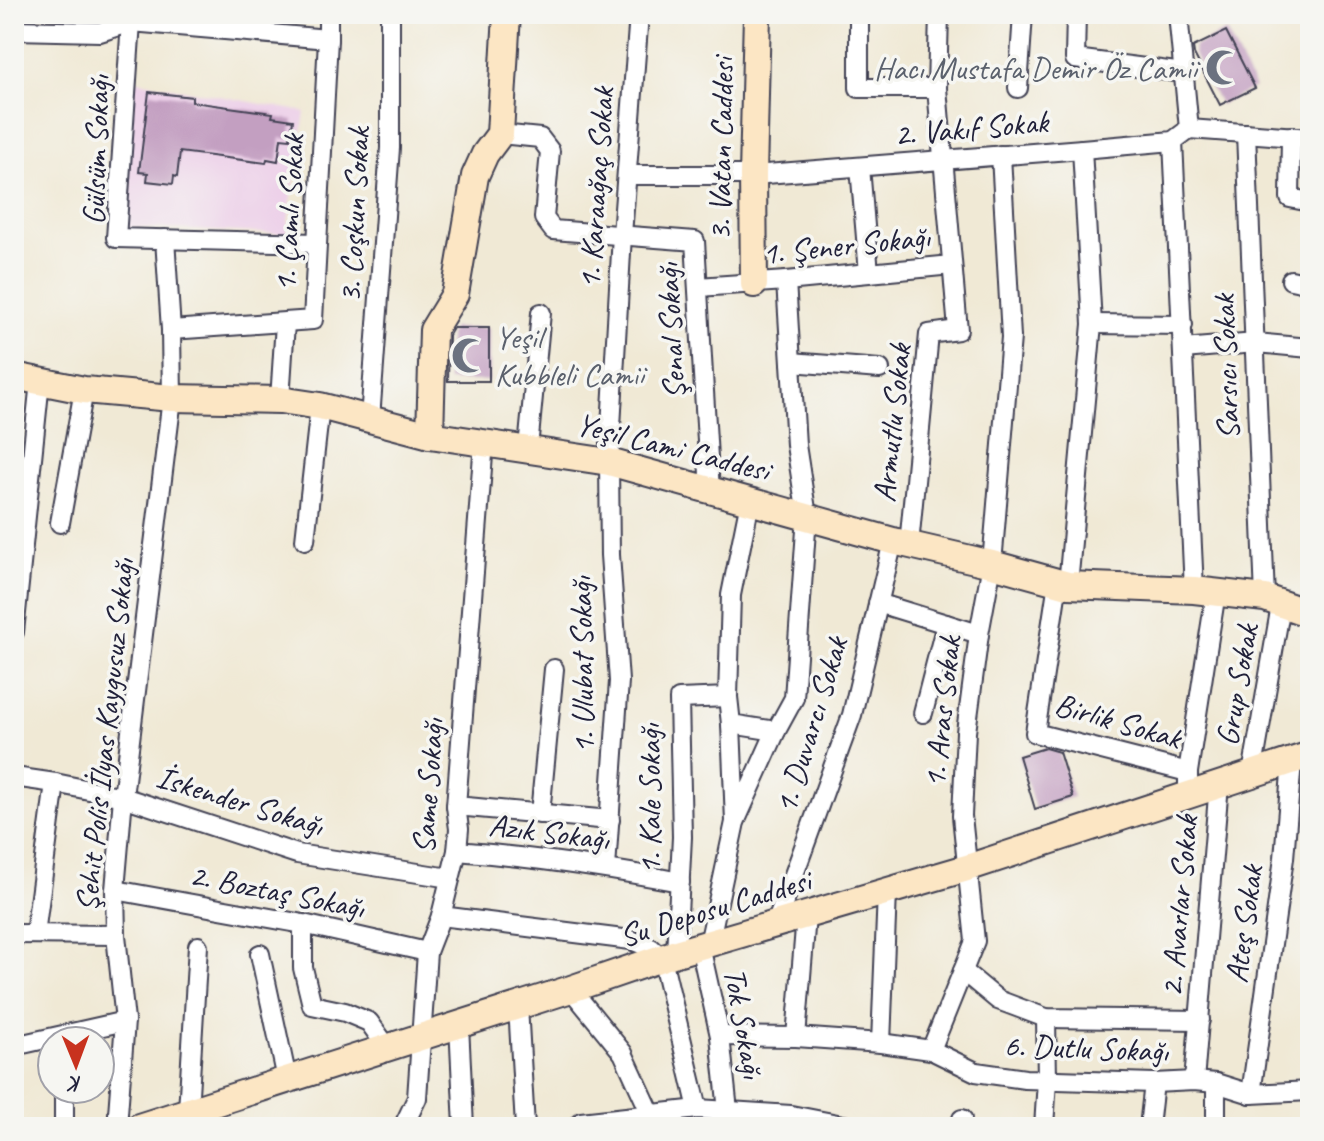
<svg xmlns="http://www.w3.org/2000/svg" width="1324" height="1141" viewBox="0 0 1324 1141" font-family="Caveat,sans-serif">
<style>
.built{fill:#edd1e9}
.building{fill:#c39fc1}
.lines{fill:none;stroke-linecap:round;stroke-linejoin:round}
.minor-casing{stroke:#414052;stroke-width:22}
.secondary-casing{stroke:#414052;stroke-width:30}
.minor{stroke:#fff;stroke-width:18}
.secondary{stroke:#fce6c4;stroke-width:26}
.labels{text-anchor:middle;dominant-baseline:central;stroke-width:7;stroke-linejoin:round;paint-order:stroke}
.worship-label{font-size:32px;fill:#5b616d;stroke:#f6f6f2;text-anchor:end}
.street-label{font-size:32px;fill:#22223b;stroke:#f6f6f2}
</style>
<rect width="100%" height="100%" fill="#f6f6f2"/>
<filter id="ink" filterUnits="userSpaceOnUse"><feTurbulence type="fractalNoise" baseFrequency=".0125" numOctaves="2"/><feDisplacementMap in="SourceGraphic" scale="16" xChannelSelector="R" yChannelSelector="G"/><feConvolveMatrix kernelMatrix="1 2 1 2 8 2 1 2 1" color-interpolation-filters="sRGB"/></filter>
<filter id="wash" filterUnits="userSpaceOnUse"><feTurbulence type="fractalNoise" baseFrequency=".006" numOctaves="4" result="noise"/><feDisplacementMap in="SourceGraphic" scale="32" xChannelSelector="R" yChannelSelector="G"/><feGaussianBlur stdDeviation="1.8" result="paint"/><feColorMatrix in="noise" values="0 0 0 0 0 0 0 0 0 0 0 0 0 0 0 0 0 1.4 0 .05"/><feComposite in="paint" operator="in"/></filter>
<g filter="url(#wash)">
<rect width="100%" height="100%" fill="#f0e9d5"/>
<polygon class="built" points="127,79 305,112 286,234 122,227"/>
<g id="blocks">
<g class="building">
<polygon points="1226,31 1255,88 1220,105 1194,54 1193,47"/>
<polygon points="149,92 192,97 192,102 273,113 272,117 293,120 290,139 281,138 278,161 267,159 266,163 180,152 177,177 174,176 173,184 147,181 148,173 139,172"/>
<polygon points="453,328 489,328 489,381 448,381 449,335"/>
<polygon points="1045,748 1059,752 1073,797 1035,809 1019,756"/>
</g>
</g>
</g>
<g filter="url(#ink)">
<use href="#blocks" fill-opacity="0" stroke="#414052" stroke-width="2"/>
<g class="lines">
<defs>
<g id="minor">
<polyline points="859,14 859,88 937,88"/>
<polyline points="1076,14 1075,59 1184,73"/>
<polyline points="1178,14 1189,129"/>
<polyline points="131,22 116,238 317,243"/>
<polyline points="14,30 100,32 131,22 328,39"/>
<polyline points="1018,88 1023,14"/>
<polyline points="1189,129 1310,138"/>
<polyline points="1246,133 1265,598"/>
<polyline points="500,134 540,138 550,151 544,218 553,230 695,241 710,491"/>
<polyline points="1291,136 1290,198 1310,202"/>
<polyline points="1173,141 1194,590"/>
<polyline points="860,167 869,273"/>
<polyline points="627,175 753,175 1082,149 1173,141 1189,129"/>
<polyline points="1291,280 1310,284"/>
<polyline points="698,287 786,281 952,265"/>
<polyline points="1092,324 1183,325"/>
<polyline points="171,330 313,320 328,39 328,14"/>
<polyline points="1183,349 1256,343 1310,348"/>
<polyline points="791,362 880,369"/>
<polyline points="280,400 285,323"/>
<polyline points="370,419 390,148 390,14"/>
<polyline points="528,448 541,313"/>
<polyline points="60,523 84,390"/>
<polyline points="305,540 320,406"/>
<polyline points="909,545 929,334 958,330 937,88 939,14"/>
<polyline points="1058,582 1035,733 1188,772"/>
<polyline points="1068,585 1092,324 1082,149"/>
<polyline points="878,603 979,634"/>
<polyline points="14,632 40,381"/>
<polyline points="728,697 731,724 776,731 736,820"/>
<polyline points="923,713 946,624"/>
<polyline points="776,731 794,698 807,516 796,445 786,281"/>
<polyline points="1252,774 1281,605"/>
<polyline points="14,777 55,783 123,797 297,854 450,878"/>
<polyline points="1188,784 1188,772 1216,592"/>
<polyline points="456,806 610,820"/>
<polyline points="540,814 554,669"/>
<path d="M457 851C532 857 606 868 680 882"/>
<polyline points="606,868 619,681 610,555 609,462 622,235 639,14"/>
<polyline points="115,890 303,924 427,952"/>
<polyline points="441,916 631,940 651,948 662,958 698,1109"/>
<polyline points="303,924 303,968 312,1005 345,1012 369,1022 387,1047"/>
<polyline points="776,924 852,715 893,541"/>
<polyline points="14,934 116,935"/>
<polyline points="35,934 55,783"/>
<polyline points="709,944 735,822 731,724"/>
<polyline points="700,946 720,1036 728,1111"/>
<polyline points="676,953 682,837 679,699 728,697 731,595 750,501"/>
<polyline points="260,954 287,1079"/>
<polyline points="963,971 998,1000 1046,1018 1200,1020"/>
<polyline points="571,989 623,1053 657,1127"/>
<polyline points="518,1006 525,1127"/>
<polyline points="459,1025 464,1127"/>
<polyline points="720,1036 796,1037 881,1043 931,1050 976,1072 1025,1079 1154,1083 1194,1081 1216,1083 1251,1094 1310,1091"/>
<polyline points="796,1037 806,916"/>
<polyline points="881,1043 887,892"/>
<polyline points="14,1046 125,1021"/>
<polyline points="931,1050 975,941 962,816 966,732 979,634 992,564 1011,337 1001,155"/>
<polyline points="1194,1081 1219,784"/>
<polyline points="1216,1083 1216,1127"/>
<polyline points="1251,1094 1284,858 1292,761"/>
<polyline points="188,1111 198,946"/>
<polyline points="64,1127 64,1089"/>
<polyline points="117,1127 125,1021 116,935 115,890 123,797 172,398 171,330 165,239"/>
<polyline points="403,1127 417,1098 427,952 441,916 457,851 459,829 456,806 484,442"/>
<polyline points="583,1127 581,1122 698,1109 791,1115 853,1127"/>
<polyline points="960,1127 962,1119"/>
<polyline points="1044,1127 1047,1080 1046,1018"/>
<polyline points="1149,1127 1154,1083"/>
</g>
<g id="secondary">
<polyline points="754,284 753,175 757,14"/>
<polyline points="14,376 84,390 172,398 280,400 320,406 430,435 609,462 893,541 992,564 1068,585 1194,590 1265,598 1310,614"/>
<polyline points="430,435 433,330 455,294 475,176 485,154 500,134 507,14"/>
<polyline points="139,1127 571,989 676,953 967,868 1310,755"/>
</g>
</defs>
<use href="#minor" class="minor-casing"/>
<use href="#secondary" class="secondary-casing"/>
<use href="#minor" class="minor"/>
<use href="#secondary" class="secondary"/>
</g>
</g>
<defs>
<symbol id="mosque-bare" viewBox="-9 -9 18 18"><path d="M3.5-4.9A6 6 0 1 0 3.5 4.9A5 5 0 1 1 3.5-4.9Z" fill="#6b7280" stroke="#f6f6f2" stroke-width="2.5" paint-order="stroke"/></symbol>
</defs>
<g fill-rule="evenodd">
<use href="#mosque-bare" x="1198" y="42" width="51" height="51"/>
<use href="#mosque-bare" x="444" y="330" width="51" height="51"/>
</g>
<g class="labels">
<g class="worship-label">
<text x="1197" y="68">Hacı Mustafa Demir Öz Camii</text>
<text x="495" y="337" text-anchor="start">Yeşil<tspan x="495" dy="37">Kubbleli Camii</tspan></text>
</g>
<g class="street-label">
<text transform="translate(971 128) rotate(-5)">2. Vakıf Sokak</text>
<text transform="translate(721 149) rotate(-89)">3. Vatan Caddesi</text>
<text transform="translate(96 150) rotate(-88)">Gülsüm Sokağı</text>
<text transform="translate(596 188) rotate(-86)">1. Karaağaç Sokak</text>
<text transform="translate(289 213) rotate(-87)">1. Çamlı Sokak</text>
<text transform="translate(354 215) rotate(-87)">3. Coşkun Sokak</text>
<text transform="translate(846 245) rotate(-6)">1. Şener Sokağı</text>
<text transform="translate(671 331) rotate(-93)">Şenal Sokağı</text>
<text transform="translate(1226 367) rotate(-92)">Sarsıcı Sokak</text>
<text transform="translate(892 423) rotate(-84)">Armutlu Sokak</text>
<text transform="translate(673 447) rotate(14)">Yeşil Cami Caddesi</text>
<text transform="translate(582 665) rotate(-91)">1. Ulubat Sokağı</text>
<text transform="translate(1237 685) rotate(-80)">Grup Sokak</text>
<text transform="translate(942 712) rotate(-84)">1. Aras Sokak</text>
<text transform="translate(1118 721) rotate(16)">Birlik Sokak</text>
<text transform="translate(811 725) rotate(-73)">1. Duvarcı Sokak</text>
<text transform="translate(105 735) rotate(-84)">Şehit Polis İlyas Kaygusuz Sokağı</text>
<text transform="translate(428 786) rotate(-86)">Same Sokağı</text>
<text transform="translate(649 799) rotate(-90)">1. Kale Sokağı</text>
<text transform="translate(240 801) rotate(17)">İskender Sokağı</text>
<text transform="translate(549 832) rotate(7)">Azık Sokağı</text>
<text transform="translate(277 891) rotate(11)">2. Boztaş Sokağı</text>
<text transform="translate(1179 906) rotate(-85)">2. Avarlar Sokak</text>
<text transform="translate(715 908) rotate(-17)">Su Deposu Caddesi</text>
<text transform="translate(1244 924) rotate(-82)">Ateş Sokak</text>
<text transform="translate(744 1023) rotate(80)">Tok Sokağı</text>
<text transform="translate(1086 1048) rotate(2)">6. Dutlu Sokağı</text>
</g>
</g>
<rect width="1324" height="1141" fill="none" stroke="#f6f6f2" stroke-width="48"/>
<g transform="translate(76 1065) rotate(179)"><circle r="38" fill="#f6f6f2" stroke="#a1a1a9" stroke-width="2"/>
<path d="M0-6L14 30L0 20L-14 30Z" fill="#c8321e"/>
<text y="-12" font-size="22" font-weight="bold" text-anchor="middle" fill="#22223b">K</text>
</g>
</svg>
